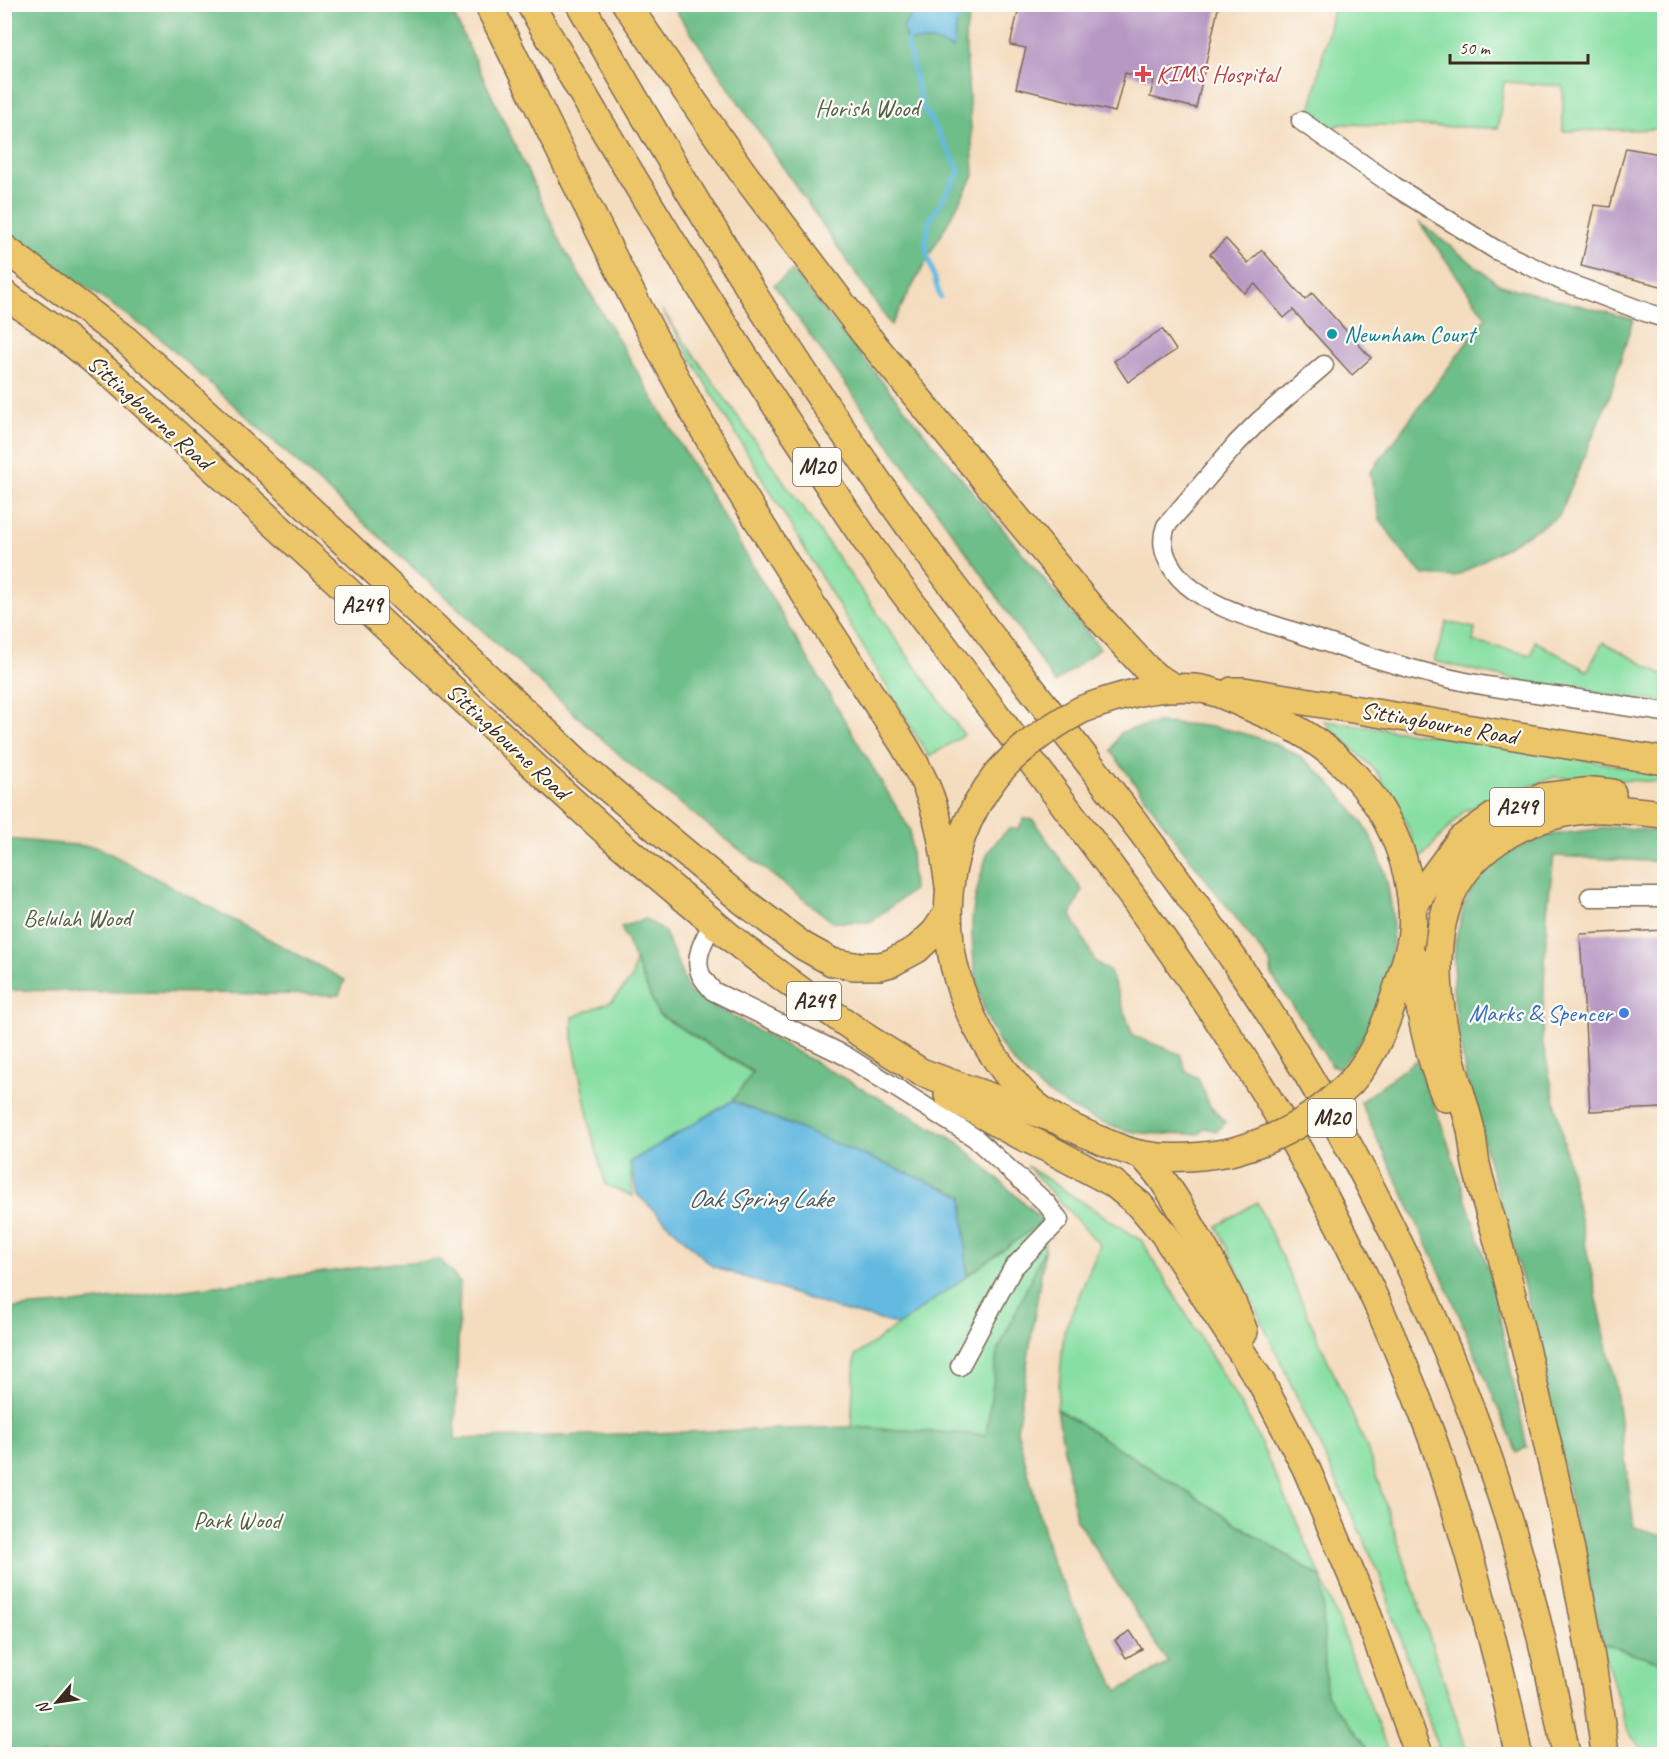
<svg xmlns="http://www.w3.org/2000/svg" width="1669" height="1759" viewBox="0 0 1669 1759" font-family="Caveat,sans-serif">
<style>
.green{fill:#88dfa3;stroke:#628460;stroke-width:1.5}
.forest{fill:#6ebe89;stroke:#547454;stroke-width:1.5}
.water{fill:#63b9e0;stroke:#4f727f;stroke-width:1.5}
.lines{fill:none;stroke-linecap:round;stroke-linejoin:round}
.stream{stroke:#63b9e0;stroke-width:5}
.building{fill:#b798c3}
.minor-casing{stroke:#7c6856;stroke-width:21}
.highway-casing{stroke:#7c6856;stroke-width:30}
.minor{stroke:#fff;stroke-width:18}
.highway{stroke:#edc569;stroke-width:27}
.highway-bridge-casing{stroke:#7c6856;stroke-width:30;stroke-linecap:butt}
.highway-bridge{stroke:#edc569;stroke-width:27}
.health-dot{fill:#e0444e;stroke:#fdfcf7;stroke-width:2}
.culture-dot{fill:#0f9aa8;stroke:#fdfcf7;stroke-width:2}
.shop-dot{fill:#3f7fe0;stroke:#fdfcf7;stroke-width:2}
.labels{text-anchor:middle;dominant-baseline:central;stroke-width:4.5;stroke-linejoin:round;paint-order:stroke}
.shield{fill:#fdfcf7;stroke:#75695f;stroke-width:1.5}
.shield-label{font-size:22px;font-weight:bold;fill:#3b2a1e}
.health-label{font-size:24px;fill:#be3a42;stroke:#fdfcf7;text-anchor:start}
.park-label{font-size:24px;fill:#526046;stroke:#fdfcf7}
.culture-label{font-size:24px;fill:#0d838f;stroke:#fdfcf7;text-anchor:start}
.street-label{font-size:24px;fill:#3b2a1e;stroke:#fdfcf7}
.shop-label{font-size:24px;fill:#366cbe;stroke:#fdfcf7;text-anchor:end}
.water-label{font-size:26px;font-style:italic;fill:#495c62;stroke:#fdfcf7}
</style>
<rect width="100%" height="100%" fill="#fdfcf7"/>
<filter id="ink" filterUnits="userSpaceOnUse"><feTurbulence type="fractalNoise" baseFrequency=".0167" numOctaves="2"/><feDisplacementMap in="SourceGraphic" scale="12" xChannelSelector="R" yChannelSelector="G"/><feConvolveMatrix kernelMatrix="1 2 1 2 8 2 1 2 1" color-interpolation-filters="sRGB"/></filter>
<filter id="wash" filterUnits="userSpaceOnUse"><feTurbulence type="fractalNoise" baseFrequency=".008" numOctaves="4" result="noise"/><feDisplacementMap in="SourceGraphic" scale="24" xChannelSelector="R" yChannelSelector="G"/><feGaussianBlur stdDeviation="1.35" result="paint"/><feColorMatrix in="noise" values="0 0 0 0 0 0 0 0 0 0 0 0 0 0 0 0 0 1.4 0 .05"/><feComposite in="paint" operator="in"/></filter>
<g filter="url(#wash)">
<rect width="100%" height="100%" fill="#f4dcbe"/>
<g class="green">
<polygon points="1334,5 1664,5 1664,129 1563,131 1563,86 1504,82 1498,128 1342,124 1325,130 1310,113"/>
<polygon points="662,310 964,735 929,757"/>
<polygon points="1447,622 1475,628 1473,642 1532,655 1535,641 1587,671 1603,642 1664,675 1664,702 1542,686 1434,661"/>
<polygon points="1324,721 1495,744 1664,774 1664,782 1554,777 1464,811 1419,860 1405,820 1377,772"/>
<polygon points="635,961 658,1014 753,1073 732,1101 630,1162 633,1196 606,1185 591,1131 573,1041 573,1017 612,1001 632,978"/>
<polygon points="1027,1166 1142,1241 1251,1422 1322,1578 1389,1754 1373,1754 1325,1694 1322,1578 1057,1409 1064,1332 1100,1245"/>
<polygon points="1257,1202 1367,1448 1468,1754 1440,1754 1378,1570 1217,1226"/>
<polygon points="1043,1221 1045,1248 997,1353 987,1435 851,1427 855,1356"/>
<polygon points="1601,1643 1664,1663 1664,1754 1646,1754 1628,1732"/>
</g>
<g class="forest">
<polygon points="5,4 449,5 564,249 910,830 913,890 870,922 833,922 633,767 161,339 5,231"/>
<polygon points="672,5 972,5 965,36 974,175 891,325"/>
<polygon points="1419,222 1500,285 1633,319 1610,395 1559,516 1455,577 1423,575 1401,550 1380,519 1370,473 1486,317"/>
<polygon points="792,271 1100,648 1055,683 980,571 774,285"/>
<path d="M1155 723C1199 723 1248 730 1288 750 1312 762 1332 784 1348 805 1354 812 1360 819 1365 827 1388 864 1399 925 1389 968 1387 976 1384 985 1381 994 1377 1008 1372 1024 1364 1036 1357 1047 1347 1058 1339 1068L1331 1065 1304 1022 1272 976 1270 962 1181 847 1111 751 1121 732Z"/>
<path d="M1024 819 1033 820 1082 890 1071 915 1095 961 1110 972 1133 1036 1180 1054 1186 1071 1198 1078 1210 1106 1226 1122 1217 1131 1205 1128 1199 1134C1175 1133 1148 1136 1125 1130 1075 1116 1024 1085 997 1039 979 1008 973 969 972 933 971 913 976 894 981 875 983 868 985 859 988 853 994 843 1001 836 1009 829H1018Z"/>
<polygon points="1616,827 1664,832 1664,862 1554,856 1547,911 1542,1040 1615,1383 1634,1527 1663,1535 1664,1543 1664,1663 1601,1643 1527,1297 1468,1088 1460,1042 1453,989 1455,942 1465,903 1475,883 1492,863 1505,854 1549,835"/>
<polygon points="5,839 98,847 345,980 339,995 5,990"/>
<polygon points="646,919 665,932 689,992 958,1142 1043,1221 967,1276 963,1196 732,1101 753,1072 658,1014 621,927"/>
<polygon points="1416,1060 1443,1128 1491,1277 1527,1447 1517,1453 1447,1287 1360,1102"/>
<polygon points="1045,1248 1017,1430 1052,1563 1118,1691 1168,1663 1076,1519 1057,1409 1322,1578 1326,1694 1373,1754 5,1754 5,1309 75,1304 395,1263 441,1260 460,1283 455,1439 851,1427 986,1435 997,1353"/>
</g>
<g class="water">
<polygon points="908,5 950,5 957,21 953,49 932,41 907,41 903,27 916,7"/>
<polygon points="732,1101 963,1196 967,1276 899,1325 838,1309 712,1266 637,1194 630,1162"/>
</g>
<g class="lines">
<g class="stream">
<polyline points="957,21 965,4"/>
<polyline points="907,41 921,103 960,171 929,221 925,246 940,297"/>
</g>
</g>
<g id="blocks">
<g class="building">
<polygon points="1020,4 1219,4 1196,108 1150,97 1154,80 1125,73 1115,112 1016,88 1026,48 1010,45"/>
<polygon points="1626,148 1665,155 1665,287 1581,266 1595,205 1610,207"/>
<polygon points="1226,239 1248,263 1262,250 1305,300 1312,293 1371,358 1352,375 1293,310 1284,318 1255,284 1244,293 1210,254"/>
<polygon points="1162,329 1176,350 1128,382 1114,361"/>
<polygon points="1665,930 1665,1108 1590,1111 1580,934"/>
<polygon points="1130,1631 1142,1649 1126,1658 1115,1640"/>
</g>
</g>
</g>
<g filter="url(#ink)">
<use href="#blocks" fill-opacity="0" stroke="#7c6856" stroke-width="1.5"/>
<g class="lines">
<defs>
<g id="minor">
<polyline points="1301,121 1394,186 1496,250 1565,282 1648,313 1664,318"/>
<path d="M1324 365 1259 421 1237 443 1166 526C1156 552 1175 577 1195 591 1224 612 1259 620 1292 631 1351 651 1410 671 1471 683 1502 689 1534 693 1565 697 1598 702 1631 707 1664 712"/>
<polyline points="1590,897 1664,897"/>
<path d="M713 924C704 939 693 958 701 975 704 981 709 986 713 991L846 1056 975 1138 1046 1203 1059 1220 1013 1268 960 1366"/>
</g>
<g id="highway">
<path d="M488 4C556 141 621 279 694 412 758 527 833 636 904 745 912 759 920 772 926 786 940 818 944 852 949 886"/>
<path d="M530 4C619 157 710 308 809 455 831 489 853 523 877 556 993 715 1118 867 1226 1032 1310 1159 1381 1297 1433 1440 1453 1497 1470 1557 1486 1616 1498 1661 1510 1708 1518 1754"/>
<path d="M580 4C689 197 805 384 935 562 1036 699 1146 829 1241 970 1354 1136 1448 1326 1508 1517 1532 1595 1551 1674 1566 1754"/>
<polyline points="626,4 743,173 865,334 1096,614 1146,668 1156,677 1175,688"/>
<polyline points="4,248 126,340 238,442 585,769 743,901 803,946 832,962 854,966 880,966 891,963 917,949 935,932 947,914"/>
<polyline points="4,294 62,335 114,377 336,580 548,779 613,838 742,947 816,1002 870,1040 921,1072 962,1087 1055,1119"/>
<polyline points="1232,691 1244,691 1664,761"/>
<path d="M1083 709C1119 696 1155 685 1194 688 1218 690 1239 703 1261 712 1334 742 1388 796 1407 874 1411 893 1414 913 1412 932 1410 952 1403 971 1397 989 1386 1024 1375 1054 1351 1082"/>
<path d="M998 773C932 857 934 961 990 1050 1002 1068 1014 1085 1030 1100 1048 1117 1070 1127 1093 1137 1108 1143 1127 1153 1144 1155 1173 1160 1202 1157 1230 1152"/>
<polyline points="1412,908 1430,881 1461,839 1494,816 1543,797 1593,791 1612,793"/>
<path d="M1412 956C1419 1005 1426 1052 1446 1098"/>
<polyline points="948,1095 1013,1132 1051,1150 1113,1183 1140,1205 1164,1234 1261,1382 1306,1468 1361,1597 1419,1754"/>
<path d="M1142 1155C1166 1180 1182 1210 1199 1240 1216 1269 1233 1300 1244 1332"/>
<path d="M1605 1754C1589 1622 1559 1491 1528 1360 1518 1318 1507 1276 1496 1234 1489 1211 1481 1187 1476 1164 1474 1153 1473 1141 1471 1130 1464 1101 1453 1072 1447 1043 1437 997 1432 942 1450 898 1475 840 1537 812 1597 809 1619 808 1642 812 1664 814"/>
</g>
</defs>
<use href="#minor" class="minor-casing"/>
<use href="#highway" class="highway-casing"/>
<use href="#minor" class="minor"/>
<use href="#highway" class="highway"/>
<defs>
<g id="highway-bridge">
<path d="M998 773C1023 745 1050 726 1083 709"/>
<path d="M1230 1152C1280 1139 1315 1118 1351 1082"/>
</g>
</defs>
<use href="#highway-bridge" class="highway-bridge-casing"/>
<use href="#highway-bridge" class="highway-bridge"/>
</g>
</g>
<path class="health-dot" d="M1140 65h6v6h6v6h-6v6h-6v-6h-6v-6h6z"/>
<circle class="culture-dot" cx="1332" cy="334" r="6"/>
<circle class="shop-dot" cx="1624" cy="1013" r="6"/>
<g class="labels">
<g class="shield">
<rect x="793" y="448" width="48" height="38" rx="4.5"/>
<rect x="335" y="586" width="54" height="38" rx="4.5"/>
<rect x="1490" y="788" width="54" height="38" rx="4.5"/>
<rect x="787" y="982" width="54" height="38" rx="4.5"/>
<rect x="1308" y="1099" width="48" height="38" rx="4.5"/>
</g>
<g class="shield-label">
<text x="817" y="467">M20</text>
<text x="362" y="605">A249</text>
<text x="1517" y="807">A249</text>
<text x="814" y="1001">A249</text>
<text x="1332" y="1118">M20</text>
</g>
<g class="health-label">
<text x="1156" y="74">KIMS Hospital</text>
</g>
<g class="park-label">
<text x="867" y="108">Horish Wood</text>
<text x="77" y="918">Belulah Wood</text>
<text x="237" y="1520">Park Wood</text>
</g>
<g class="culture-label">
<text x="1344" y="334">Newnham Court</text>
</g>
<g class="street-label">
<text transform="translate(150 412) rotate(42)">Sittingbourne Road</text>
<text transform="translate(1439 723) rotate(10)">Sittingbourne Road</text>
<text transform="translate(508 741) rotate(43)">Sittingbourne Road</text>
</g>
<g class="shop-label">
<text x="1612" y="1013">Marks &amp; Spencer</text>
</g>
<g class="water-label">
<text x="760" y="1198">Oak Spring Lake</text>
</g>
</g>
<rect width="1669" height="1759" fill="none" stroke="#fdfcf7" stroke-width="24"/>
<g transform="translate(57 1702) rotate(241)" stroke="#fdfcf7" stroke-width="4.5" paint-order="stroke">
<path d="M0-4.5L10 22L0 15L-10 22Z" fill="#3b2a1e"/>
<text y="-9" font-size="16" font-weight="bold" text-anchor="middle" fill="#3b2a1e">N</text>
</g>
<path d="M1450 54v9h138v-9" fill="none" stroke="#3b2a1e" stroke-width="3"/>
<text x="1459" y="54" font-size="18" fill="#3b2a1e" stroke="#fdfcf7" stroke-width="4.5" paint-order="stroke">50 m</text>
</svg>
